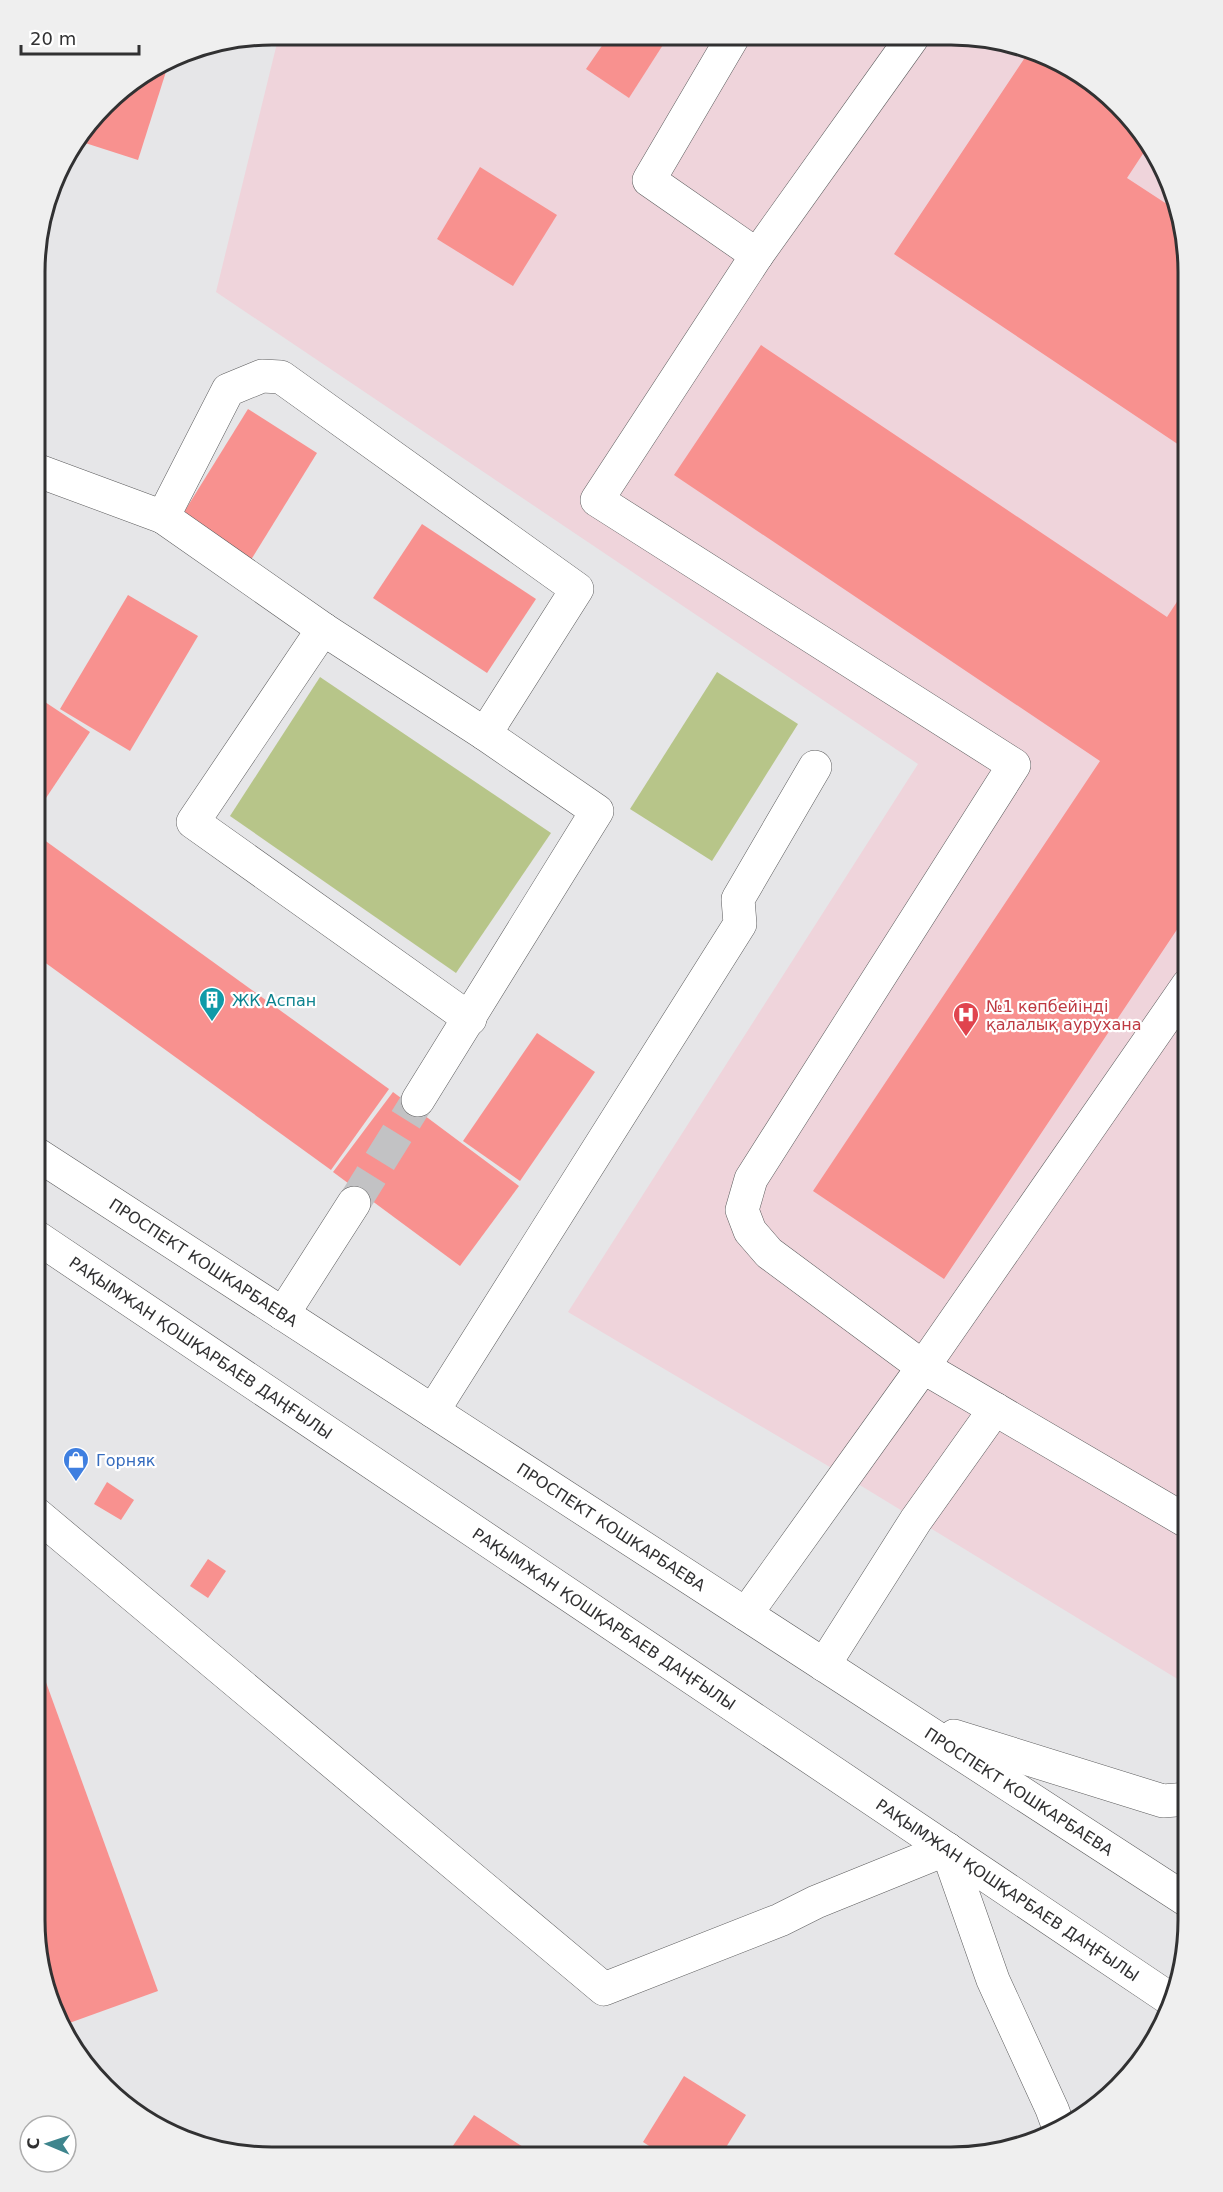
<svg xmlns="http://www.w3.org/2000/svg" width="1223" height="2192" viewBox="0 0 1223 2192" font-family="'DejaVu Sans',sans-serif">
<style>
.medical{fill:#efd4db}
.green{fill:#b7c589}
.building{fill:#f8918f}
.lines{fill:none;stroke-linecap:round;stroke-linejoin:round}
.minor-tunnel{stroke:#c2c2c4;stroke-width:33;stroke-dasharray:33 16;stroke-linecap:butt}
.minor-casing{stroke:#5c5c5d;stroke-width:34}
.major-casing{stroke:#5c5c5d;stroke-width:34}
.minor{stroke:#fff;stroke-width:33}
.major{stroke:#fff;stroke-width:33}
.labels{text-anchor:middle;dominant-baseline:central;stroke-width:4.5;stroke-linejoin:round;paint-order:stroke}
.culture-label{font-size:16px;fill:#0d838f;stroke:#fff;text-anchor:start}
.health-label{font-size:16px;fill:#be3a42;stroke:#fff;text-anchor:start}
.street-label{font-size:16px;fill:#313132;stroke:#fff}
.shop-label{font-size:16px;fill:#366cbe;stroke:#fff;text-anchor:start}
.rim{fill:none;stroke:#313132;stroke-width:3}
</style>
<rect width="100%" height="100%" fill="#e6e6e8"/>
<polygon class="medical" points="279,35 997,39 1056,59 1107,93 1148,140 1176,195 1188,272 1188,1684 1184,1683 845,1476 568,1312 918,764 216,292"/>
<g class="green">
<polygon points="717,672 798,724 712,861 630,809"/>
<polygon points="320,677 551,833 456,973 230,816"/>
</g>
<g class="building">
<polygon points="608,37 668,37 629,98 586,69"/>
<polygon points="1030,50 1056,59 1107,93 1150,143 1127,178 1179,212 1188,272 1188,451 894,254"/>
<polygon points="170,59 138,160 79,141 115,94"/>
<polygon points="480,167 557,215 513,286 437,239"/>
<polygon points="761,345 1167,617 1188,585 1188,913 944,1279 813,1191 1100,761 674,475"/>
<polygon points="248,409 317,453 246,568 176,525"/>
<polygon points="422,524 536,599 487,673 373,598"/>
<polygon points="128,595 198,636 130,751 60,709"/>
<polygon points="36,696 90,732 36,813"/>
<polygon points="36,834 389,1089 331,1170 36,956"/>
<polygon points="537,1033 595,1072 520,1181 463,1141"/>
<polygon points="393,1092 519,1186 460,1266 333,1172"/>
<polygon points="35,1439 41,1444 35,1451"/>
<polygon points="107,1482 134,1500 121,1520 94,1504"/>
<polygon points="208,1559 226,1571 208,1598 190,1586"/>
<polygon points="35,1652 158,1991 61,2026 47,1997 34,1920"/>
<polygon points="684,2076 746,2115 720,2157 666,2157 643,2142"/>
<polygon points="474,2115 537,2156 446,2156"/>
<polygon points="762,2148 776,2157 756,2157"/>
</g>
<g class="lines">
<polyline class="minor-tunnel" points="354,1203 418,1100"/>
<defs>
<g id="minor">
<polyline points="733,37 649,180 757,255 912,38"/>
<polyline points="757,255 597,500 1014,765 751,1179 742,1210 750,1231 769,1253 923,1367 1188,985"/>
<polyline points="36,470 163,517 228,390 262,376 281,377 577,589 485,734 597,811 418,1100"/>
<polyline points="163,517 323,629"/>
<polyline points="470,1019 193,822 323,629 485,734"/>
<polyline points="283,1314 354,1203"/>
<polyline points="433,1411 740,924 738,899 815,767"/>
<polyline points="35,1513 604,1989 780,1920 816,1902 947,1849"/>
<polyline points="746,1614 923,1367 1188,1522"/>
<polyline points="824,1665 916,1520 995,1409"/>
</g>
<g id="major">
<path id="s1" d="M35 1153 1188 1901"/>
<path id="s2" d="M35 1236 1173 2001"/>
<polyline points="954,1736 1163,1801 1188,1799"/>
<polyline points="947,1849 993,1980 1052,2109 1059,2128"/>
</g>
</defs>
<use href="#minor" class="minor-casing"/>
<use href="#major" class="major-casing"/>
<use href="#minor" class="minor"/>
<use href="#major" class="major"/>
</g>
<defs>
<symbol id="building-pin" viewBox="-11 -11 22 30"><path d="M0 17L-7.5 6A9.5 9.5 0 1 1 7.5 6Z" fill="#0f9aa8" stroke="#fff"/><path d="M-4-6H4V6H1V3H-1V6H-4ZM-2.5-4.3h1.7v1.8h-1.7ZM.8-4.3h1.7v1.8H.8ZM-2.5-1h1.7V.8h-1.7ZM.8-1h1.7V.8H.8Z" fill="#fff"/></symbol>
<symbol id="hospital-pin" viewBox="-11 -11 22 30"><path d="M0 17L-7.5 6A9.5 9.5 0 1 1 7.5 6Z" fill="#e0444e" stroke="#fff"/><path d="M-5-5h3v3.5h4V-5h3V5h-3V1.5h-4V5h-3Z" fill="#fff"/></symbol>
<symbol id="shop-pin" viewBox="-11 -11 22 30"><path d="M0 17L-7.5 6A9.5 9.5 0 1 1 7.5 6Z" fill="#3f7fe0" stroke="#fff"/><path d="M-5-2.5h2.3a2.7 3.5 0 0 1 5.4 0H5L5.5 6h-11ZM-1.5-2.5h3a1.5 2.3 0 0 0-3 0Z" fill="#fff"/></symbol>
</defs>
<g fill-rule="evenodd">
<use href="#building-pin" x="197" y="985" width="30" height="40"/>
<use href="#hospital-pin" x="951" y="1000" width="30" height="40"/>
<use href="#shop-pin" x="61" y="1445" width="30" height="40"/>
</g>
<g class="labels">
<g class="culture-label">
<text x="232" y="1000">ЖК Аспан</text>
</g>
<g class="health-label">
<text x="986" y="1006">№1 көпбейінді<tspan x="986" dy="18">қалалық аурухана</tspan></text>
</g>
<g class="street-label">
<text stroke="none"><textPath href="#s1" startOffset="201">ПРОСПЕКТ КОШКАРБАЕВА</textPath></text>
<text stroke="none"><textPath href="#s2" startOffset="200">РАҚЫМЖАН ҚОШҚАРБАЕВ ДАҢҒЫЛЫ</textPath></text>
<text stroke="none"><textPath href="#s1" startOffset="687">ПРОСПЕКТ КОШКАРБАЕВА</textPath></text>
<text stroke="none"><textPath href="#s2" startOffset="686">РАҚЫМЖАН ҚОШҚАРБАЕВ ДАҢҒЫЛЫ</textPath></text>
<text stroke="none"><textPath href="#s1" startOffset="1173">ПРОСПЕКТ КОШКАРБАЕВА</textPath></text>
<text stroke="none"><textPath href="#s2" startOffset="1172">РАҚЫМЖАН ҚОШҚАРБАЕВ ДАҢҒЫЛЫ</textPath></text>
</g>
<g class="shop-label">
<text x="96" y="1460">Горняк</text>
</g>
</g>
<path d="M0 0H1223V2192H0ZM272 45H951A227 227 0 0 1 1178 272V1920A227 227 0 0 1 951 2147H272A227 227 0 0 1 45 1920V272A227 227 0 0 1 272 45Z" fill="#efefef" fill-rule="evenodd"/>
<path class="rim" d="M272 45H951A227 227 0 0 1 1178 272V1920A227 227 0 0 1 951 2147H272A227 227 0 0 1 45 1920V272A227 227 0 0 1 272 45Z"/>
<g transform="translate(48 2144) rotate(272)"><circle r="28" fill="#ffffff" stroke="#adadad" stroke-width="1.5"/>
<path d="M0-4.5L10 22L0 15L-10 22Z" fill="#3e858d"/>
<text y="-9" font-size="16" font-weight="bold" text-anchor="middle" fill="#313132">С</text>
</g>
<path d="M21 45v9h118v-9" fill="none" stroke="#313132" stroke-width="3"/>
<text x="30" y="45" font-size="18" fill="#313132" stroke="#ffffff" stroke-width="4.5" paint-order="stroke">20 m</text>
</svg>
